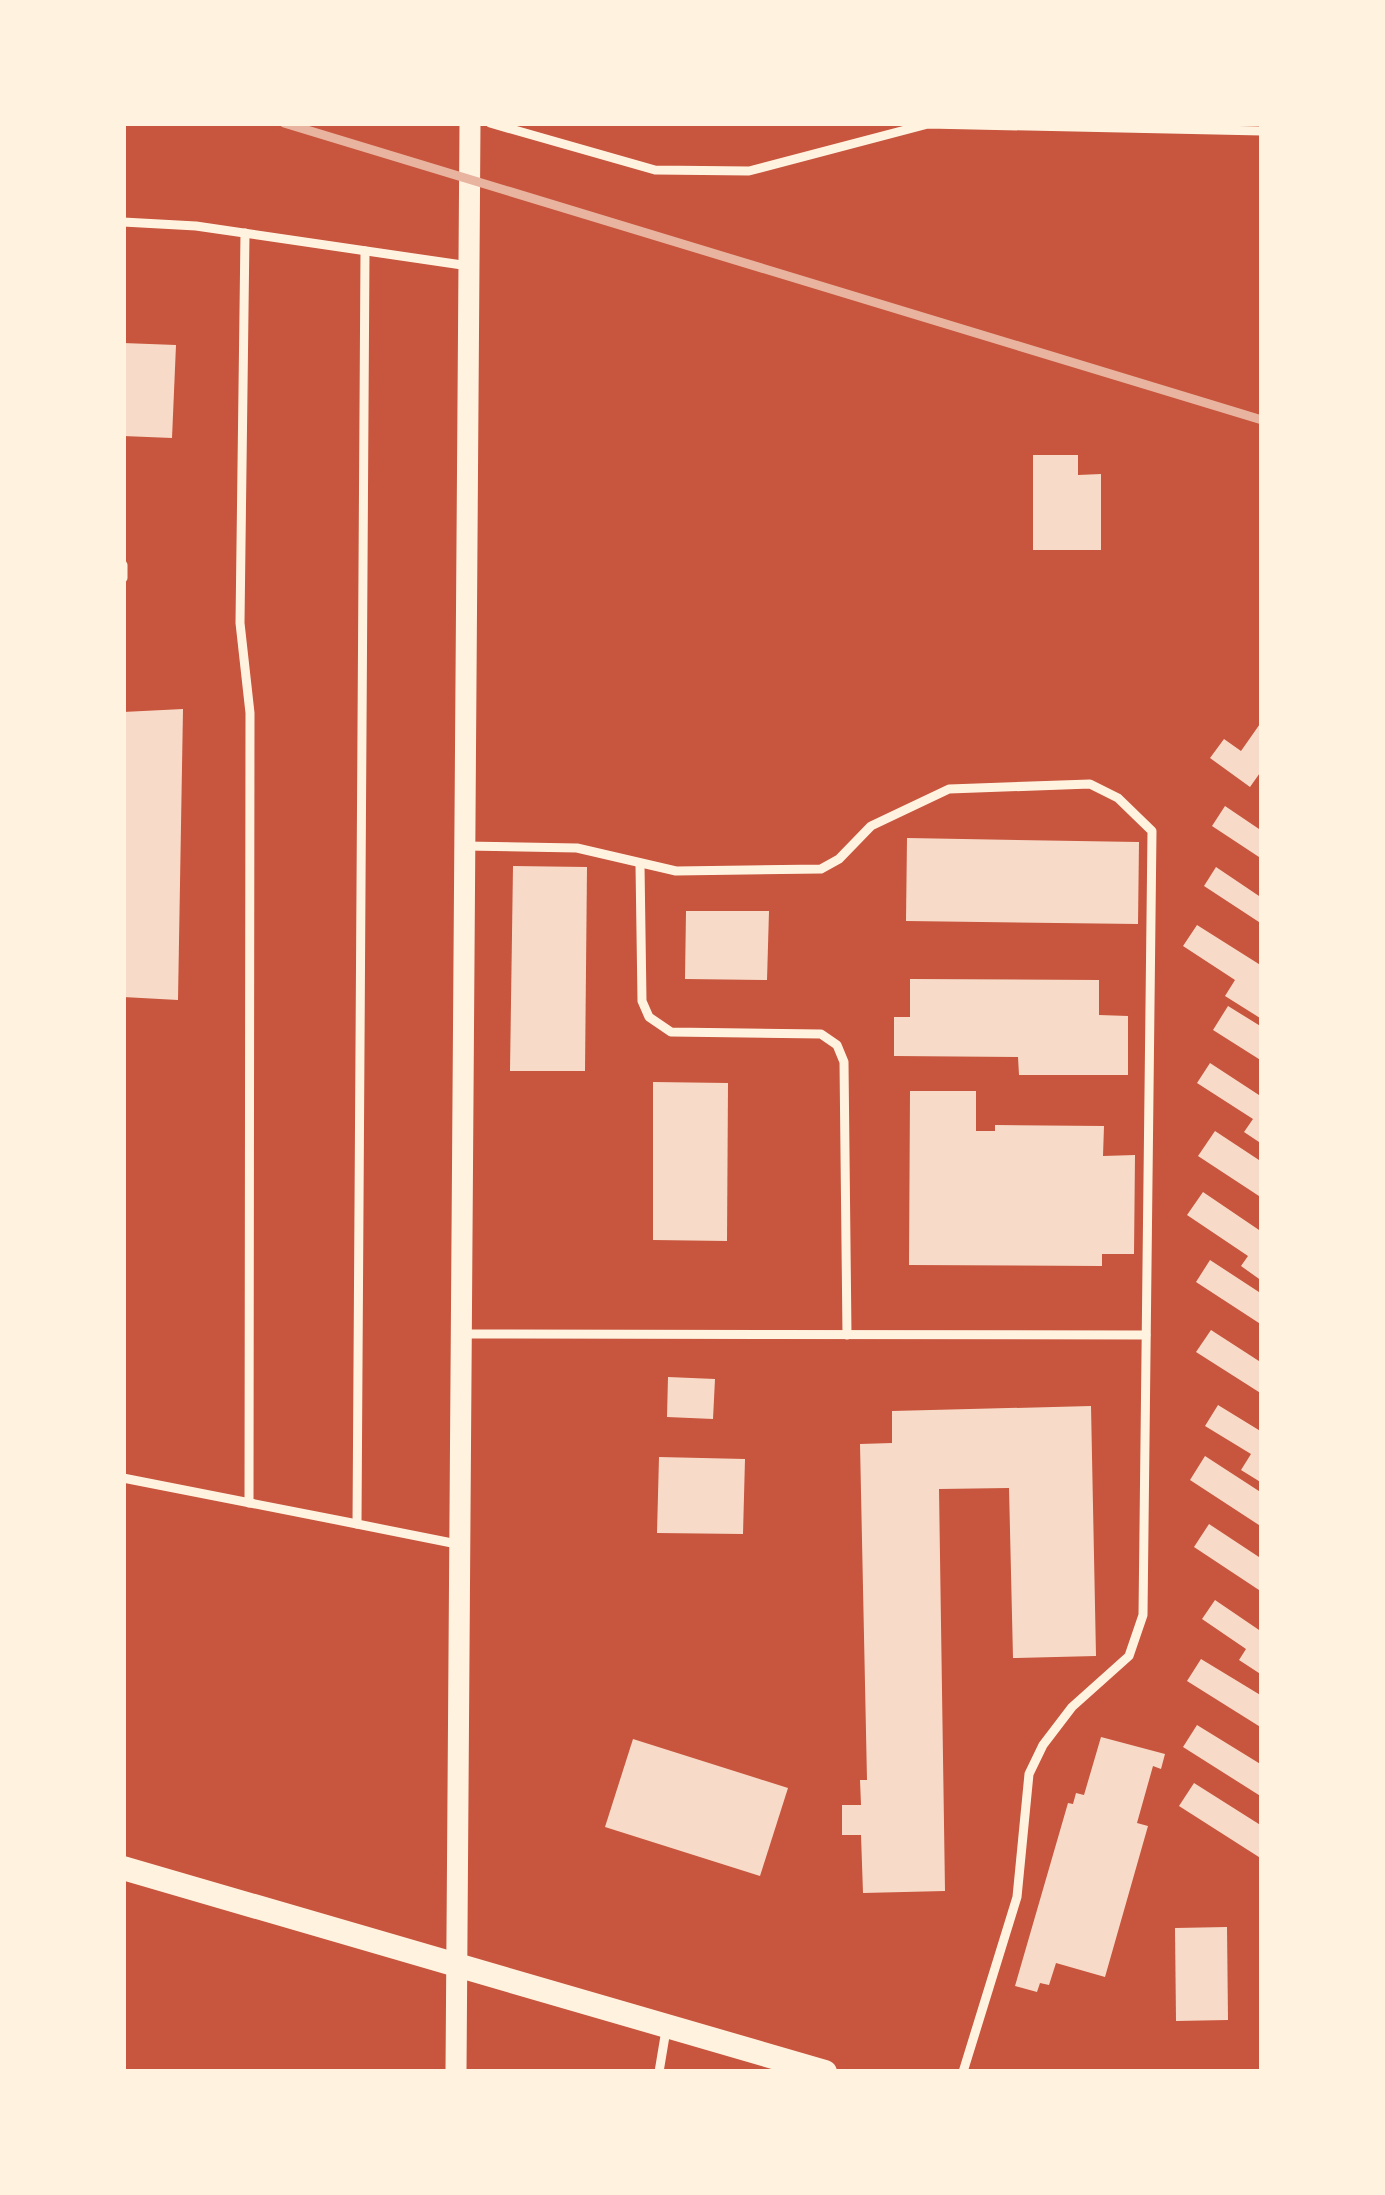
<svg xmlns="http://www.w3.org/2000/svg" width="1385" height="2195" viewBox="0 0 1385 2195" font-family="'Asap Condensed',sans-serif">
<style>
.building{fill:#f7dbc8}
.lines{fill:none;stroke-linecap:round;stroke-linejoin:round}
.service{stroke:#fff3e0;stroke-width:9}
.tertiary{stroke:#fff3e0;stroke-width:21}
.secondary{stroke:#fff3e0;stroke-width:24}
.rail{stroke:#e9b49f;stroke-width:9}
</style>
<rect width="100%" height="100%" fill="#c8553d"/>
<g class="building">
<polygon points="123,343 176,345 172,438 123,436"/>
<polygon points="1033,455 1078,455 1078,475 1101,474 1101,550 1033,550"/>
<polygon points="183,709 178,1000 123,997 123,712"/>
<polygon points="1262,721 1262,770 1250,787 1210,758 1224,739 1241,751"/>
<polygon points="1225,806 1262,831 1262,859 1212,826"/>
<polygon points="907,838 1139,842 1138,924 906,921"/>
<polygon points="513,866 587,867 585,1071 510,1071"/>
<polygon points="1216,867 1262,898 1262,924 1204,886"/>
<polygon points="686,911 769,911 767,980 685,979"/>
<polygon points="1197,925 1262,966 1260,1018 1225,996 1235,980 1183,946"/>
<polygon points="910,979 1099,980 1099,1015 1128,1016 1128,1075 1019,1075 1018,1057 894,1056 894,1017 910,1017"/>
<polygon points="1228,1006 1262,1027 1262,1061 1213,1030"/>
<polygon points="1210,1063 1262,1097 1262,1144 1244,1132 1253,1119 1197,1083"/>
<polygon points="653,1082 728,1083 727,1241 653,1240"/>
<polygon points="910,1091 976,1091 976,1131 995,1131 995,1125 1104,1126 1103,1156 1135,1155 1134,1254 1102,1254 1102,1266 909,1265"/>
<polygon points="1215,1131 1262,1162 1262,1198 1198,1156"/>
<polygon points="1203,1192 1262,1232 1262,1281 1241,1266 1248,1256 1187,1215"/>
<polygon points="1210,1260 1262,1294 1262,1325 1196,1282"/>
<polygon points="1211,1330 1262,1363 1262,1394 1196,1352"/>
<polygon points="668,1377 715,1379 713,1419 667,1417"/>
<polygon points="1218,1405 1262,1432 1262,1483 1241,1470 1251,1454 1205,1426"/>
<polygon points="1091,1406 1096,1656 1013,1658 1009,1488 939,1489 945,1891 863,1893 861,1835 842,1835 842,1805 861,1805 860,1780 867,1780 860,1444 892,1443 892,1411"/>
<polygon points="1205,1456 1262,1493 1262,1527 1190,1480"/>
<polygon points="659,1457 745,1459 743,1534 657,1533"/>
<polygon points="1209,1524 1262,1559 1262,1592 1194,1547"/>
<polygon points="1215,1600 1262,1632 1262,1675 1239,1660 1246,1649 1202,1619"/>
<polygon points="1201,1659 1262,1696 1262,1728 1187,1681"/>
<polygon points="1197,1725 1262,1765 1262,1797 1183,1747"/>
<polygon points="1101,1737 1165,1754 1161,1769 1153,1766 1137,1823 1148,1826 1105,1977 1056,1963 1049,1985 1040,1983 1037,1992 1015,1986 1068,1803 1073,1804 1076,1793 1084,1795"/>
<polygon points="633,1739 788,1788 760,1876 605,1827"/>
<polygon points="1194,1783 1262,1826 1262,1859 1179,1806"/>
<polygon points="1227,1927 1228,2020 1176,2021 1175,1928"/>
</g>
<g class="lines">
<g class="service">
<polyline points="490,123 655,170 749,171 928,124 1262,131"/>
<polyline points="123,222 196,226 469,266"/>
<polyline points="245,233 240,623 250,713 249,1503"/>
<polyline points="365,251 357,1524 457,1544"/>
<polyline points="123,565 123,578"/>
<polyline points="465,846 577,848 676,871 821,869 839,859 871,826 949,789 1090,784 1118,798 1152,831 1143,1615 1129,1656 1072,1707 1043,1745 1029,1774 1017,1897 963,2072"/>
<polyline points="640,865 642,1001 649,1017 671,1032 821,1034 837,1045 844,1062 847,1335"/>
<polyline points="461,1334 1146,1335"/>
<polyline points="123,1478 357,1524"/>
<polyline points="659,2072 666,2030"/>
</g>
<polyline class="tertiary" points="456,2072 470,123"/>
<polyline class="secondary" points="123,1868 825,2072"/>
<polyline class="rail" points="284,123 1262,420"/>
</g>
<rect width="1385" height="2195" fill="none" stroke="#fff3e0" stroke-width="252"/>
</svg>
